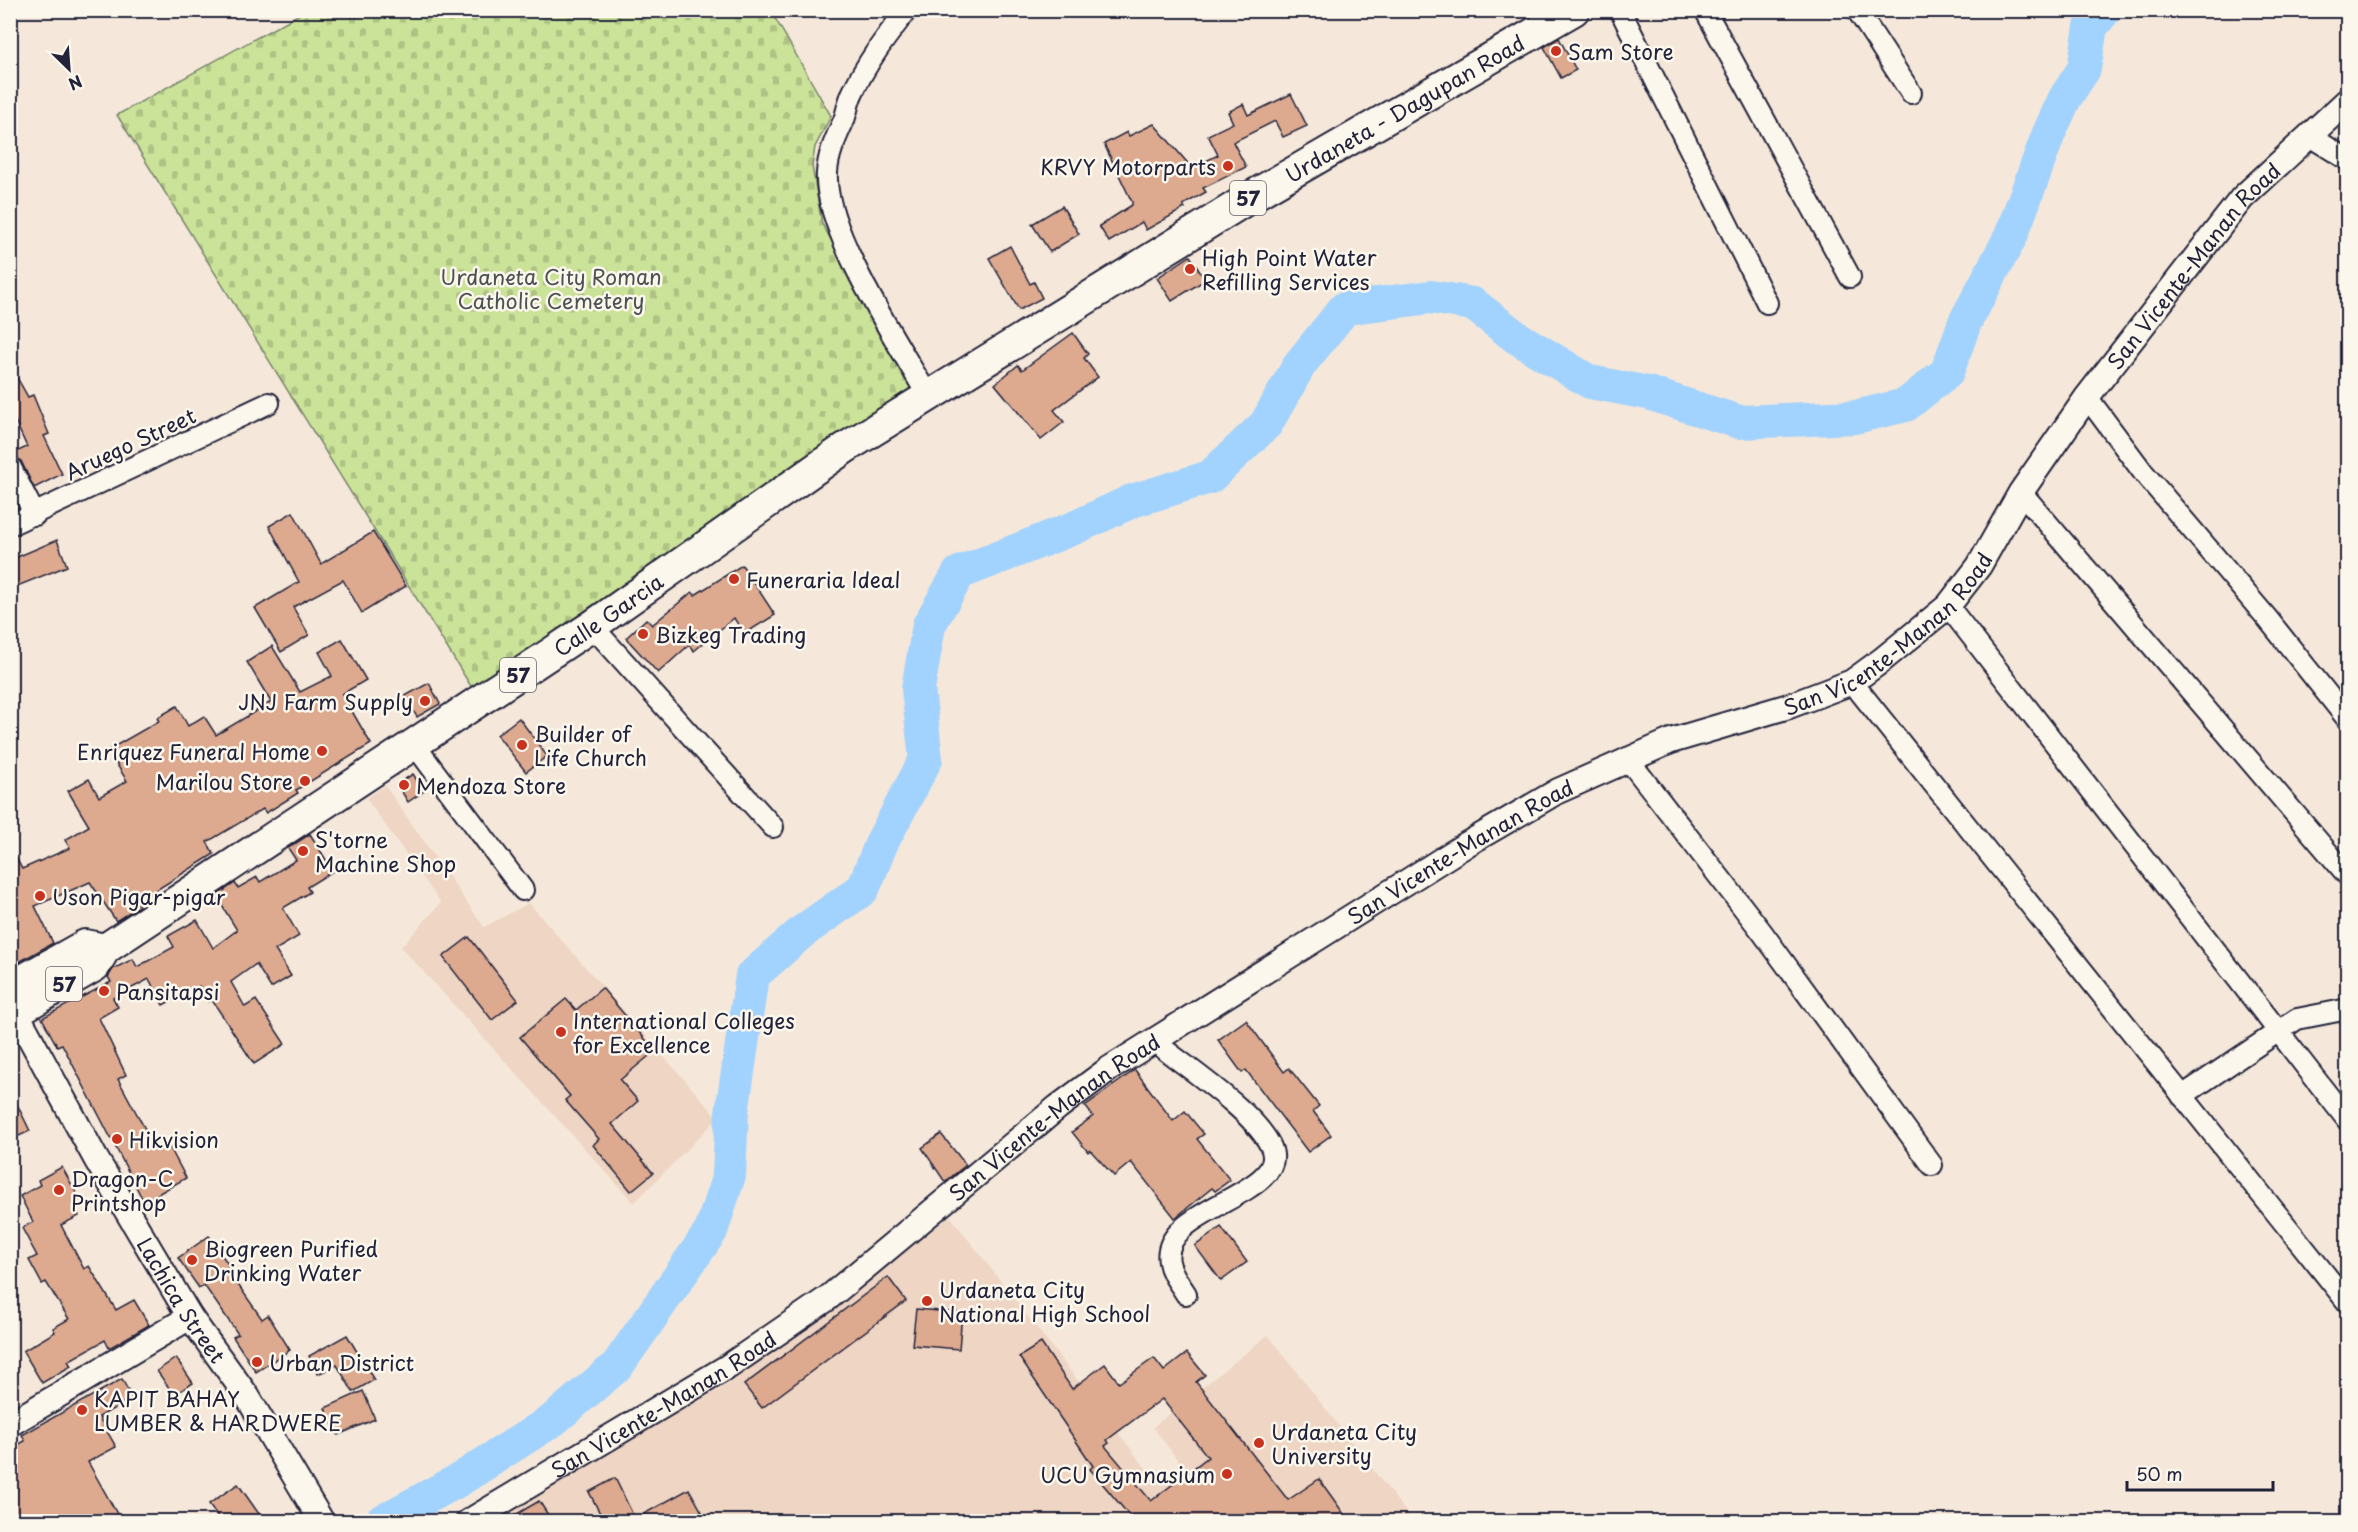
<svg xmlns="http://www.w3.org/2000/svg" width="2358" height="1532" viewBox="0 0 2358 1532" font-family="'Playpen Sans',sans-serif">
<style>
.built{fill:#eed5c4}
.cemetery{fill:url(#cemetery-stones);stroke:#76826a;stroke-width:1.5}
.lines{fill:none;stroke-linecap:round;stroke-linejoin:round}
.river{stroke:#a2d2fe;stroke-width:34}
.building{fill:#ddaa90;stroke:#22223b;stroke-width:1.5;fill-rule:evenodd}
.minor-casing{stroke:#22223b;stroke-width:24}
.tertiary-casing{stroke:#22223b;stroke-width:28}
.primary-casing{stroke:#22223b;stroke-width:34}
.minor{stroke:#fbf7ec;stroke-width:20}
.tertiary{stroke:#fbf7ec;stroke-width:24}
.primary{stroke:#fbf7ec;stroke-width:30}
.poi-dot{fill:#c8321e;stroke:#fbf7ec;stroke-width:2}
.labels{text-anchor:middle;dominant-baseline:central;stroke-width:5;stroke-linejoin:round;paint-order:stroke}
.shield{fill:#fbf7ec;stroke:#636270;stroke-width:1.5}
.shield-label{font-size:20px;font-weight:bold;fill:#22223b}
.poi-label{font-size:21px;fill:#22223b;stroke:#fbf7ec;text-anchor:start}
.street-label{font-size:21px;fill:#22223b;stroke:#fbf7ec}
.park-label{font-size:21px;fill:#4c5252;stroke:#fbf7ec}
</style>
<defs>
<pattern id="cemetery-stones" width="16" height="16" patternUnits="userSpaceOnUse" patternTransform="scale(1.5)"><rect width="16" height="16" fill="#cbe398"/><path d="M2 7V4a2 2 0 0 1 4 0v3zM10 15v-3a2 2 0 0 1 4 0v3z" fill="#aec284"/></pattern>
</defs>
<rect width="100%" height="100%" fill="#f5e8da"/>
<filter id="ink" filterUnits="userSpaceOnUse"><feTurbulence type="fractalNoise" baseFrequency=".0167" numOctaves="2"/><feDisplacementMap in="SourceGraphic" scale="12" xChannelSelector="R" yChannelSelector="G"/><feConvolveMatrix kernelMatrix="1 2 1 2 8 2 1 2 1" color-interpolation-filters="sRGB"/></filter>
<g filter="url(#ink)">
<g class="built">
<polygon points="385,786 484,927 529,903 718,1118 634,1203 401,947 441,903 366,798"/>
<polygon points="950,1216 1158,1484 1183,1467 1153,1427 1268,1335 1413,1521 486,1522 725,1386"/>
</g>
<polygon class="cemetery" points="305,11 771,11 831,116 815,147 812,166 822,224 904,362 910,388 472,688 117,115"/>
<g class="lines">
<polyline class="river" points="381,1522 459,1480 553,1420 617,1366 711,1231 729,1175 732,1112 752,976 802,932 863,889 882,842 926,759 918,689 929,625 959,573 1074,528 1132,501 1210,477 1266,424 1300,364 1345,308 1431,297 1473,304 1516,337 1590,382 1648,393 1739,422 1855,417 1906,405 1947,372 1965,322 2011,236 2049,133 2065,98 2084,69 2091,27 2105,10"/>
</g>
<g class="building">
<polygon points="1559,38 1576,70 1561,78 1544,47"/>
<polygon points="1291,94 1307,126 1283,137 1275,121 1233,142 1246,167 1203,188 1206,192 1183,205 1185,208 1146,230 1142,222 1109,242 1099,226 1132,205 1132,202 1104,144 1127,132 1129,136 1154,124 1192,168 1218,155 1208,135 1233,123 1228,112 1243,104 1248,115"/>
<polygon points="1062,206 1079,234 1050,252 1032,224"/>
<polygon points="1010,246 1030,284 1034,282 1042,298 1019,310 989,258"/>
<polygon points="1190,256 1205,280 1172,301 1157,278"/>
<polygon points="1073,333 1088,354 1084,358 1098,377 1054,410 1064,422 1041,440 995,384 1018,365 1022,370"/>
<polygon points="10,365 28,397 33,395 49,434 44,436 62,474 34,488 21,461 12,454 27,447 10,410"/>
<polygon points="293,512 321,564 373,532 406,586 362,613 343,580 293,607 309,635 281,652 255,608 299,582 269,526"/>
<polygon points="57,540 67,566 10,589 10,560"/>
<polygon points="742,565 775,615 744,634 734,618 694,651 689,645 658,673 626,638 646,619 652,625 692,592 695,595"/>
<polygon points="342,639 366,680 342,694 371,744 296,790 298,793 266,813 263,809 207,842 214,854 137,902 139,906 116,921 90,882 35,906 53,943 12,966 10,846 22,869 70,848 65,840 89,826 68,791 89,779 99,797 127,781 108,750 159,721 157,718 177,706 188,726 204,716 216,735 271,702 247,662 272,646 300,692 332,676 319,652"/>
<polygon points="429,683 440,704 417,717 405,696"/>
<polygon points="519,718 547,756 526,772 497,735"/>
<polygon points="413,774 424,791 408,802 397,784"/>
<polygon points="310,834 333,871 307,887 310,892 283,908 299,936 275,950 291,976 271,988 256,964 231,982 245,1007 256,1000 285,1044 254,1064 212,1000 208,1002 199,986 163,1005 149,979 113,998 118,1007 99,1018 126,1075 118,1079 157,1151 168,1144 186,1178 144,1202 62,1044 57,1046 42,1018 111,982 108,977 113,969 133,959 137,967 174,947 168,936 197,920 213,948 237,930 216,896 235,883 238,888 257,877 260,882 296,860 288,848"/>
<polygon points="469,937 518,1000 492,1020 443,957"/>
<polygon points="602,988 655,1051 620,1080 638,1101 612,1124 653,1173 631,1191 593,1145 599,1139 565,1100 570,1096 520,1037 566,999 576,1010"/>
<polygon points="1246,1020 1284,1072 1289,1068 1319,1106 1313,1111 1331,1135 1308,1152 1246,1070 1242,1073 1218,1040"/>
<polygon points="1135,1070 1173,1121 1185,1111 1204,1134 1197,1139 1230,1180 1215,1191 1212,1188 1175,1218 1131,1162 1114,1176 1090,1150 1088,1152 1072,1132 1093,1116 1085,1106"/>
<polygon points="10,1090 30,1131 10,1140"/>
<polygon points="941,1134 966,1165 945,1182 922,1148"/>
<polygon points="62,1167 80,1200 73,1204 79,1216 61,1225 84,1269 89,1266 116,1310 134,1300 149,1325 109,1348 105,1340 68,1361 71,1366 42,1383 23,1351 55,1332 53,1328 69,1319 46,1282 42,1284 29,1260 37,1256 22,1228 33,1222 20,1196 40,1185 38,1180"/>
<polygon points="1221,1227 1247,1262 1221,1281 1195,1246"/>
<polygon points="209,1236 230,1267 227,1269 262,1319 268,1315 290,1350 256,1372 233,1337 238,1334 204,1285 199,1288 178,1258"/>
<polygon points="888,1277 906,1301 762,1408 744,1385"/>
<polygon points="916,1309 962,1313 959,1349 912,1345"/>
<polygon points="347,1335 374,1380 353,1392 337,1365 318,1374 309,1356"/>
<path d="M1041 1343 1072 1389 1105 1364 1119 1383 1154 1358 1164 1371 1187 1353 1205 1375 1196 1382 1288 1500 1319 1479 1349 1521H1134L1090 1469 1093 1466 1019 1357ZM1162 1399 1208 1457 1151 1501 1105 1446 1109 1443 1107 1440Z"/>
<polygon points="176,1358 193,1383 174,1395 157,1371"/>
<polygon points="122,1379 132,1398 99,1417 116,1447 88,1462 121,1521 10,1521 10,1449 25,1441 22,1435"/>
<polygon points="363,1391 375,1419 338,1435 325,1408"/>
<polygon points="615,1478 635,1519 689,1489 707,1521 604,1521 589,1492"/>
<polygon points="238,1484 264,1521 221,1521 209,1504"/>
<polygon points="539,1501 552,1521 505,1521"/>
</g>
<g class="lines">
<defs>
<g id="minor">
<path d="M907 10C886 37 866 63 852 94 848 103 847 112 844 120 836 138 828 154 827 173 823 229 899 345 928 396"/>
<polyline points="1620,10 1767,303"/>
<polyline points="1705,10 1850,277"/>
<polyline points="1857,10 1911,93"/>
<polyline points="2308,135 2348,160"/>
<polyline points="2087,397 2143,472 2267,618 2348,720"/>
<polyline points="10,466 35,515"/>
<polyline points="2021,492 2348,876"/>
<polyline points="10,525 269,403"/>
<polyline points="1948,606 2348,1121"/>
<polyline points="592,626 773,827"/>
<polyline points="1852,682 2348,1303"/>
<polyline points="414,744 523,890"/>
<polyline points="1627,758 1762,932 1932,1165"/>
<path d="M1155 1042C1187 1068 1252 1110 1270 1145 1295 1195 1158 1207 1169 1262 1171 1274 1180 1284 1186 1294"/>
<polyline points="2182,1096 2297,1019 2348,1009"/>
</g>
<g id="tertiary">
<path id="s1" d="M10 1009 16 1012 96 1159 190 1317 247 1396 322 1522"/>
<polyline points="10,1424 190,1317"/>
<path id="s2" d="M468 1522 729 1366 828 1298 1058 1107 1109 1069 1467 844 1558 791 1671 741 1789 706 1852 682 1882 660 1948 606 1979 566 2021 492 2087 397 2242 198 2348 100"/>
</g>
<g id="primary">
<polyline points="10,987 85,945 105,949"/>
<path id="s3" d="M10 1015 95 966 105 949 592 626 845 448 1254 195 1574 10"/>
</g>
</defs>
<use href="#minor" class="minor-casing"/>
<use href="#tertiary" class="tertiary-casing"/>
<use href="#primary" class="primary-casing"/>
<use href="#minor" class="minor"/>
<use href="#tertiary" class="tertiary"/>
<use href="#primary" class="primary"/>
</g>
</g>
<g class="poi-dot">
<circle cx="1556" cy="51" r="6"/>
<circle cx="1228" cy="166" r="6"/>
<circle cx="1190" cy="269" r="6"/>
<circle cx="734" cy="579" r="6"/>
<circle cx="643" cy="634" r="6"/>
<circle cx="425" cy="701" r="6"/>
<circle cx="522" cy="745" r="6"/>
<circle cx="322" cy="751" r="6"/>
<circle cx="305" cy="781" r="6"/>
<circle cx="404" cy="785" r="6"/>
<circle cx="303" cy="851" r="6"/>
<circle cx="40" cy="896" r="6"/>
<circle cx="104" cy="991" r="6"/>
<circle cx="561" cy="1032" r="6"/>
<circle cx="117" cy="1139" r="6"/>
<circle cx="59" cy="1190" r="6"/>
<circle cx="192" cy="1260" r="6"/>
<circle cx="927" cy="1301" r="6"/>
<circle cx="257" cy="1362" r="6"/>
<circle cx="82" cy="1410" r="6"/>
<circle cx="1259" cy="1443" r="6"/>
<circle cx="1227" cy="1474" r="6"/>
</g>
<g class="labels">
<g class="shield">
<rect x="1230" y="181" width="36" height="34" rx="4.5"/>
<rect x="500" y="658" width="36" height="34" rx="4.5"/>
<rect x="46" y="967" width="36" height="34" rx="4.5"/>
</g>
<g class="shield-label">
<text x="1248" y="198">57</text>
<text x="518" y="675">57</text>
<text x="64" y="984">57</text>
</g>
<g class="poi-label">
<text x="1568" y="51">Sam Store</text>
<text x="1216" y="166" text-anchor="end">KRVY Motorparts</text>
<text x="1202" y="257">High Point Water<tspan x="1202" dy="24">Refilling Services</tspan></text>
<text x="746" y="579">Funeraria Ideal</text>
<text x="655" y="634">Bizkeg Trading</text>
<text x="413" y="701" text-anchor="end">JNJ Farm Supply</text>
<text x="534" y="733">Builder of<tspan x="534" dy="24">Life Church</tspan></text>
<text x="310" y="751" text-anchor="end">Enriquez Funeral Home</text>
<text x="293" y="781" text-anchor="end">Marilou Store</text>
<text x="416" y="785">Mendoza Store</text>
<text x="315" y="839">S'torne<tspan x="315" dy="24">Machine Shop</tspan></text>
<text x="52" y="896">Uson Pigar-pigar</text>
<text x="116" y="991">Pansitapsi</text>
<text x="573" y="1020">International Colleges<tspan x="573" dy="24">for Excellence</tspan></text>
<text x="129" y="1139">Hikvision</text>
<text x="71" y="1178">Dragon-C<tspan x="71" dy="24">Printshop</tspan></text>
<text x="204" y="1248">Biogreen Purified<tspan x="204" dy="24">Drinking Water</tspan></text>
<text x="939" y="1289">Urdaneta City<tspan x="939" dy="24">National High School</tspan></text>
<text x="269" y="1362">Urban District</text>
<text x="94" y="1398">KAPIT BAHAY<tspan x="94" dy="24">LUMBER &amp; HARDWERE</tspan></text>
<text x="1271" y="1431">Urdaneta City<tspan x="1271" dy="24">University</tspan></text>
<text x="1215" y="1474" text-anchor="end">UCU Gymnasium</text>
</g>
<g class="street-label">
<text stroke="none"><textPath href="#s3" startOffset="1666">Urdaneta - Dagupan Road</textPath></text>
<text stroke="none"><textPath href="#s2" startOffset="2172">San Vicente-Manan Road</textPath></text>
<text transform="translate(130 443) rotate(-25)">Aruego Street</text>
<text stroke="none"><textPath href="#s3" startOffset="722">Calle Garcia</textPath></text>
<text stroke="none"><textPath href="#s2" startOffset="1686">San Vicente-Manan Road</textPath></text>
<text stroke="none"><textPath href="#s2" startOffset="1200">San Vicente-Manan Road</textPath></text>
<text stroke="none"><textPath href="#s2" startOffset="714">San Vicente-Manan Road</textPath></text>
<text stroke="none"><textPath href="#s1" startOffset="339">Lachica Street</textPath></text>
<text stroke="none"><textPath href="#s2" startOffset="228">San Vicente-Manan Road</textPath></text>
</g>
<g class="park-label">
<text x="551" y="276">Urdaneta City Roman<tspan x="551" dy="24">Catholic Cemetery</tspan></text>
</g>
</g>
<rect width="2358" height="1532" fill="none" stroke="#fbf7ec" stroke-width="36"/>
<rect x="18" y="18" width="2322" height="1496" fill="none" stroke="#22223b" stroke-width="2" filter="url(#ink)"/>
<g transform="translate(69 69) rotate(155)" stroke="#fbf7ec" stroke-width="4.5" paint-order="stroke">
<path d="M0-4.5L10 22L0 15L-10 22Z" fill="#22223b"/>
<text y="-9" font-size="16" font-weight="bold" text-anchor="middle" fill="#22223b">N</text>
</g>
<path d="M2127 1481v9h146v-9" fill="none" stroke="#22223b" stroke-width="3"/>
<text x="2136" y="1481" font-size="18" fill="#22223b" stroke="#fbf7ec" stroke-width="4.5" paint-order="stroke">50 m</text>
</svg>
